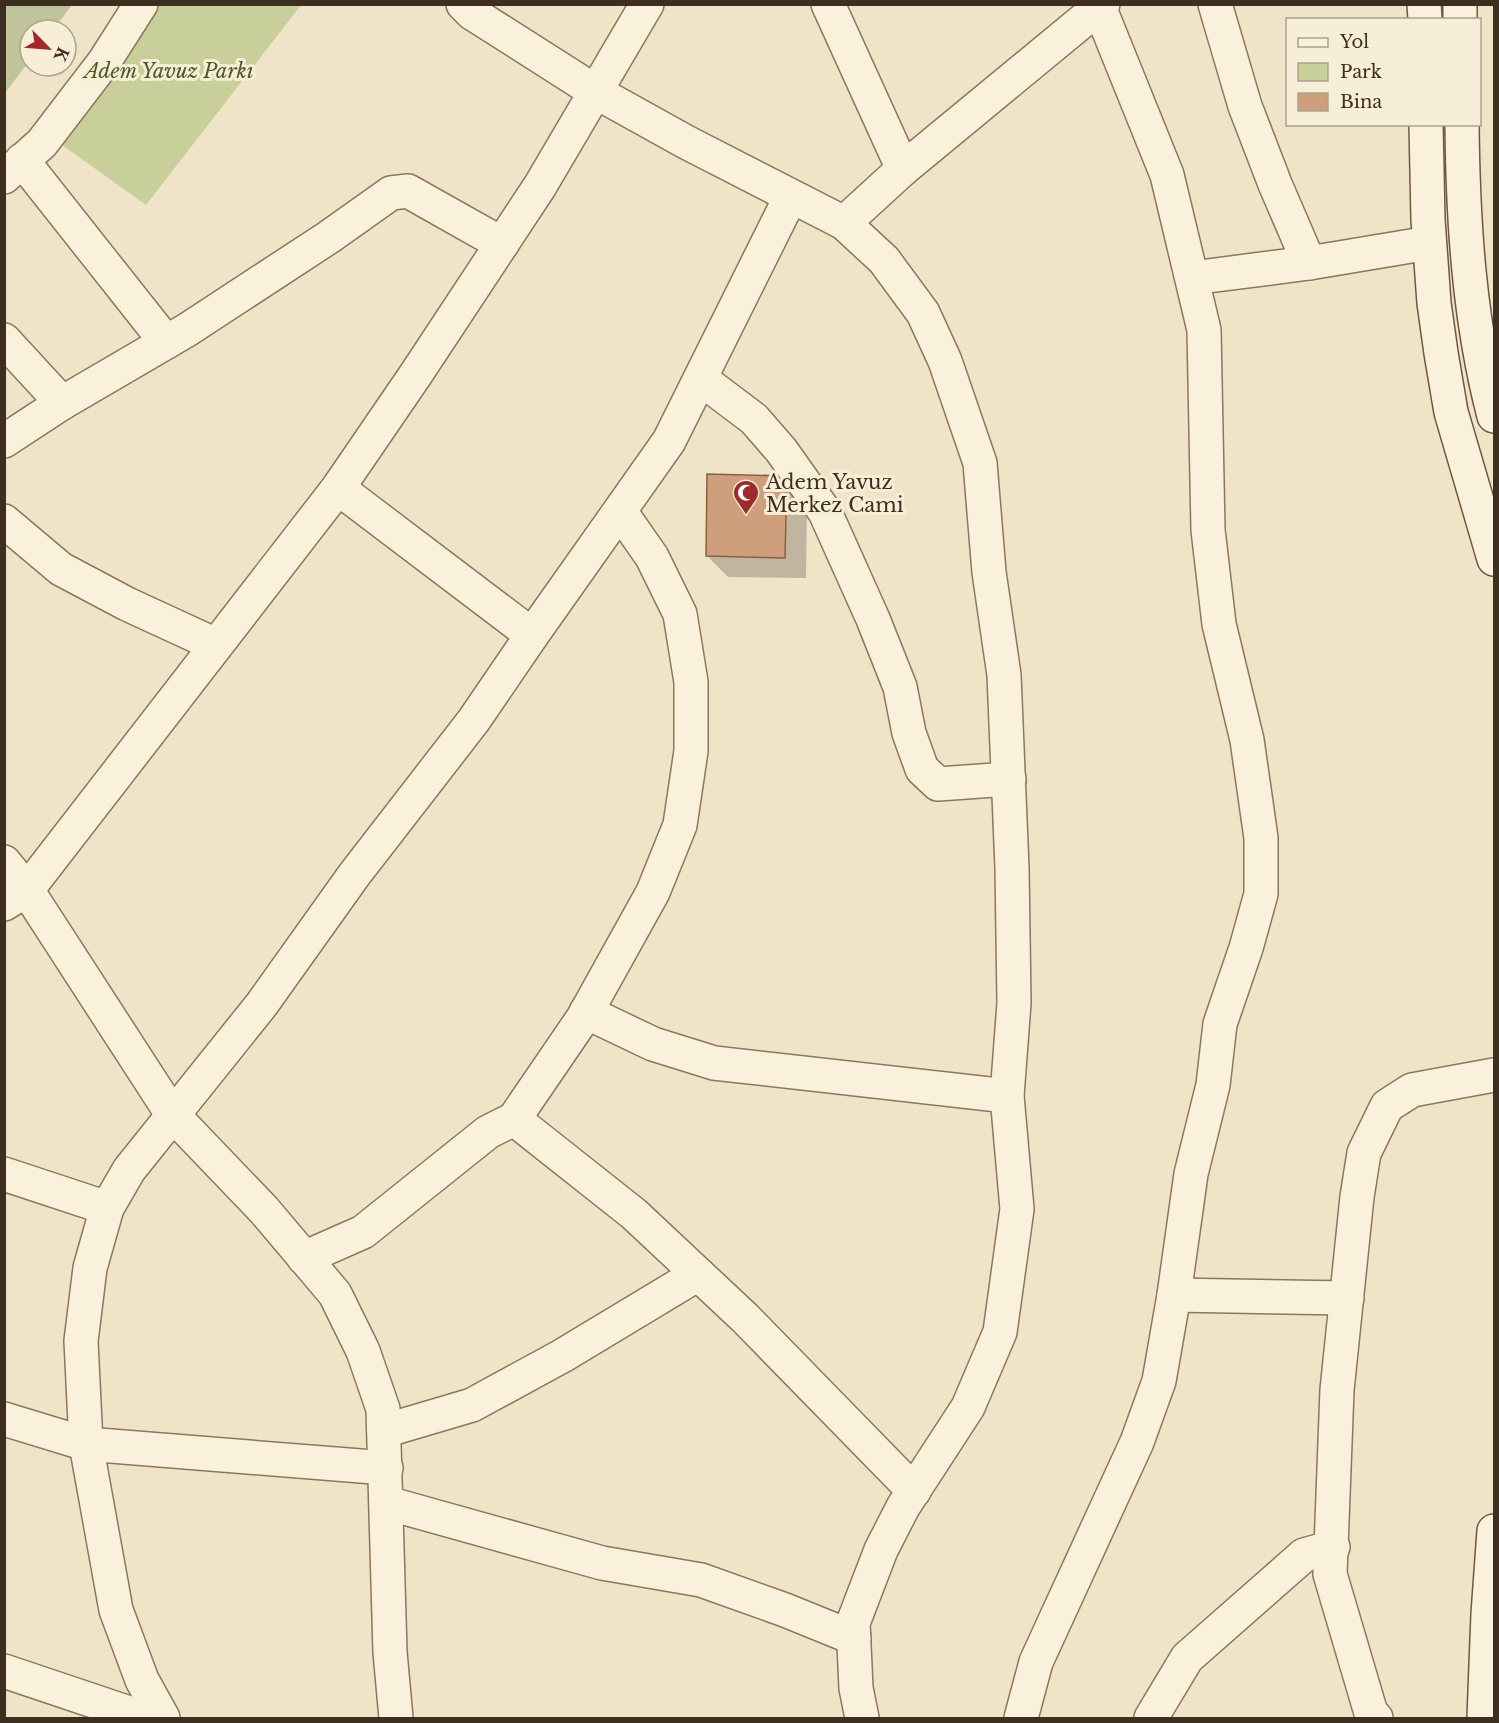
<svg xmlns="http://www.w3.org/2000/svg" width="1499" height="1723" viewBox="0 0 1499 1723" font-family="'Libre Baskerville',serif">
<style>
.green{fill:#c9cf9b}
.cemetery{fill:#bfc49a}
.shadow{fill:#0003}
.building{fill:#cf9f7d;stroke:#8d5f41;stroke-width:1.5}
.lines{fill:none;stroke-linecap:round;stroke-linejoin:round}
.street-casing{stroke:#8d765c;stroke-width:36}
.secondary-casing{stroke:#6f573f;stroke-width:36}
.street{stroke:#faf1dc;stroke-width:33}
.secondary{stroke:#faf1dc;stroke-width:33}
.labels{text-anchor:middle;dominant-baseline:central;stroke-width:6;stroke-linejoin:round;paint-order:stroke}
.park-label{font-size:20px;font-style:italic;fill:#4d5a26;stroke:#f7eed8}
.poi-label{font-size:20px;fill:#3d2e20;stroke:#f7eed8;text-anchor:start}
</style>
<rect width="100%" height="100%" fill="#f0e4c8"/>
<polygon class="green" points="135,5 301,5 146,205 55,140"/>
<polygon class="cemetery" points="5,4 72,5 53,30 30,30 30,60 5,93"/>
<polygon class="shadow" points="786,477 807,498 806,578 728,577 707,556"/>
<polygon class="building" points="707,474 787,476 785,558 706,556"/>
<g class="lines">
<defs>
<g id="street">
<polyline points="463,4 472,13 596,92 686,142 844,223 884,260 923,313 945,361 980,463 989,572 1004,675 1012,868 1014,1003 1007,1096 1017,1209 1000,1332 968,1407 903,1507 881,1550 853,1623 856,1688 862,1718"/>
<polyline points="828,4 903,169"/>
<polyline points="1215,4 1245,106 1275,184 1309,263"/>
<polyline points="22,160 166,342"/>
<polyline points="4,177 42,143 104,62 141,4"/>
<polyline points="844,223 903,169 1103,4"/>
<polyline points="1192,278 1309,263 1429,243"/>
<polyline points="4,340 62,403"/>
<polyline points="701,379 754,419 781,450 825,512 873,619 900,687 909,733 922,769 938,784 1009,779"/>
<polyline points="4,441 62,403 187,330 329,237 391,193 408,191 502,244"/>
<polyline points="338,488 532,635"/>
<polyline points="4,521 61,569 127,604 216,645"/>
<polyline points="4,862 27,890 172,1114 264,1210 335,1294 363,1351 383,1409 390,1652 396,1718"/>
<polyline points="4,904 27,890 338,488 416,374 540,186 647,4"/>
<polyline points="586,1012 653,1044 714,1063 1007,1096"/>
<polyline points="514,1119 634,1214 745,1318 914,1491"/>
<polyline points="4,1174 107,1208"/>
<polyline points="304,1258 363,1232 488,1132 514,1119 583,1018 653,892 680,825 691,751 691,682 680,614 652,557 620,511"/>
<polyline points="1174,1295 1347,1298"/>
<polyline points="4,1419 86,1444 386,1468"/>
<polyline points="384,1431 472,1405 562,1356 698,1274"/>
<polyline points="387,1503 602,1563 701,1580 785,1610 854,1638"/>
<polyline points="4,1671 144,1718"/>
<polyline points="163,1718 142,1680 116,1610 86,1444 81,1341 90,1268 107,1208 129,1170 262,1004 354,875 474,720 532,635 669,441 791,196"/>
<polyline points="1021,1718 1036,1662 1137,1442 1159,1381 1174,1295 1191,1174 1213,1085 1220,1024 1246,948 1261,894 1261,838 1247,740 1219,624 1208,530 1204,330 1167,175 1098,4"/>
<polyline points="1151,1718 1187,1658 1304,1555 1333,1547"/>
<polyline points="1376,1718 1371,1713 1330,1574 1337,1390 1357,1197 1364,1153 1387,1106 1412,1090 1494,1075"/>
</g>
<g id="secondary">
<polyline points="1424,4 1425,20"/>
<polyline points="1460,4 1460,20"/>
<polyline points="1426,124 1428,220 1434,303 1441,353 1451,412 1494,559"/>
<path d="M1462 124C1463 223 1469 320 1494 416"/>
<polyline points="1484,1718 1488,1614 1494,1531"/>
</g>
</defs>
<use href="#street" class="street-casing"/>
<use href="#secondary" class="secondary-casing"/>
<use href="#street" class="street"/>
<use href="#secondary" class="secondary"/>
</g>
<defs>
<symbol id="mosque-pin" viewBox="-11 -11 22 30"><path d="M0 17L-7.5 6A9.5 9.5 0 1 1 7.5 6Z" fill="#9e2a2b" stroke="#f7eed8"/><path d="M3.5-4.9A6 6 0 1 0 3.5 4.9A5 5 0 1 1 3.5-4.9Z" fill="#fff"/></symbol>
</defs>
<g fill-rule="evenodd">
<use href="#mosque-pin" x="731" y="478" width="30" height="40"/>
</g>
<g class="labels">
<g class="park-label">
<text x="169" y="71">Adem Yavuz Parkı</text>
</g>
<g class="poi-label">
<text x="766" y="482">Adem Yavuz<tspan x="766" dy="23">Merkez Cami</tspan></text>
</g>
</g>
<rect width="1499" height="1723" fill="none" stroke="#3d2e20" stroke-width="12"/>
<rect x="1286" y="18" width="195" height="108" fill="#f7eed8" stroke="#ada18e" stroke-width="1.5"/>
<rect x="1298" y="38" width="30" height="9" fill="#faf1dc" stroke="#ada18e" stroke-width="1.5"/>
<text x="1340" y="48" font-size="18" fill="#3d2e20">Yol</text>
<rect x="1298" y="63" width="30" height="18" fill="#c9cf9b" stroke="#ada18e" stroke-width="1.5"/>
<text x="1340" y="78" font-size="18" fill="#3d2e20">Park</text>
<rect x="1298" y="93" width="30" height="18" fill="#cf9f7d" stroke="#ada18e" stroke-width="1.5"/>
<text x="1340" y="108" font-size="18" fill="#3d2e20">Bina</text>
<g transform="translate(48 48) rotate(115)"><circle r="28" fill="#f7eed8" stroke="#ada18e" stroke-width="1.5"/>
<path d="M0-4.5L10 22L0 15L-10 22Z" fill="#9e2a2b"/>
<text y="-9" font-size="16" font-weight="bold" text-anchor="middle" fill="#3d2e20">K</text>
</g>
</svg>
